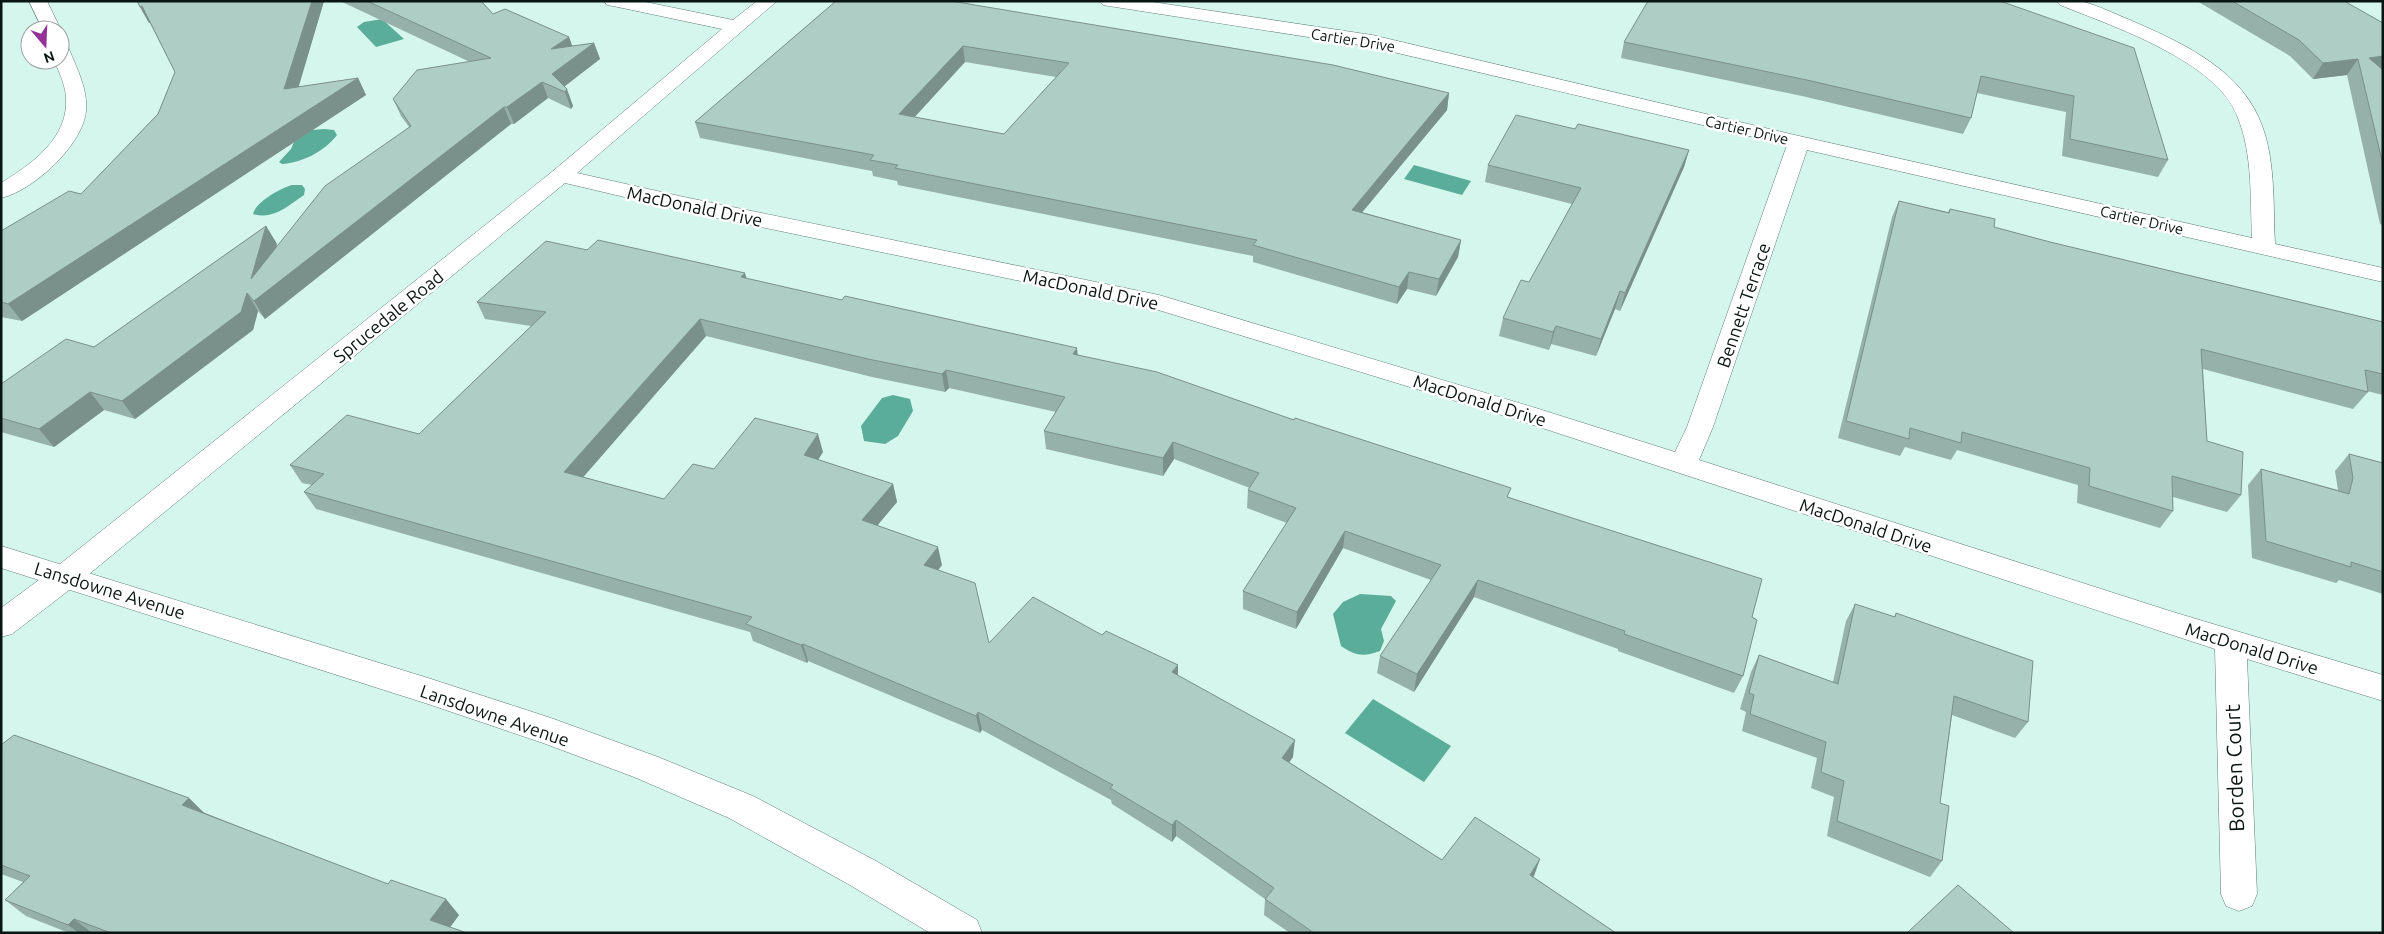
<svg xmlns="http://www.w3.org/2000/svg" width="2384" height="934" viewBox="0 0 2384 934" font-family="Ubuntu,sans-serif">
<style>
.water{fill:#59ad99}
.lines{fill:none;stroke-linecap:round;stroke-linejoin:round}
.street-casing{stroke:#607d75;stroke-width:1}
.secondary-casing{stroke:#607d75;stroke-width:1}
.street{fill:#fff;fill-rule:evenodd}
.secondary{fill:#fff;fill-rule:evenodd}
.wall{fill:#96b1a9;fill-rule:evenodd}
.shaded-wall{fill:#7a908a}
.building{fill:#aecec5;stroke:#7a908a;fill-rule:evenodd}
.labels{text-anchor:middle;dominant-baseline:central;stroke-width:5;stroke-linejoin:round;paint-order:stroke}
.far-street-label{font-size:15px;fill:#091512;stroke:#fff}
.street-label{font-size:18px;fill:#091512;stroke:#fff}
.near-street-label{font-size:21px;fill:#091512;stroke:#fff}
</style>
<rect width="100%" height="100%" fill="#d5f6ed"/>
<g class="water">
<polygon points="382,19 404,39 376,47 357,27 364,22"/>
<path d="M324 129 334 130 337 135C325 151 302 163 282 164L279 162 291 149 294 142 300 136 312 130Z"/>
<polygon points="1414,165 1471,181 1462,195 1404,179"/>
<path d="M292 185H302L305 189 304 195C288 206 273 220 253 214 256 202 279 189 292 185Z"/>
<polygon points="893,395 910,399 913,411 898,436 885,444 864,441 861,426 882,398"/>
<path d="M1360 594 1391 596 1396 601 1381 629 1384 641 1380 651C1364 657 1355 656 1341 646L1333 614 1343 602Z"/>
<polygon points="1373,699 1451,746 1424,782 1345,733"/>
</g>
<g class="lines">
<defs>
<g id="street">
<polygon points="29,1 47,1 61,30 60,32 60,30 43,30"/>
<path d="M604 1H641L733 20 757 1H777L577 173 684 197 1159 295 1539 409 1675 452 1687 427 1787 145 1372 47 1109 6 1103 5 1100 1H1146L1372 35 1799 136 2252 238C2250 198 2253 156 2238 118 2218 61 2112 26 2060 5L2057 1C2066 1 2076 0 2084 2 2099 6 2115 14 2130 20 2178 41 2235 66 2258 116 2276 154 2273 202 2275 244L2383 268V282L1807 150 1713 427 1699 460 2173 612 2383 675V701L2247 659 2257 894 2252 906 2239 911 2226 906 2221 894 2215 649 1521 421 1155 309 684 211 565 183 77 584 12 634 1 637V608L55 568 553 171 722 29 613 6 607 5Z"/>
<path d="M60 43 67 45 69 49C77 69 88 89 86 111 83 145 33 191 1 198V183C32 164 69 138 66 97 65 84 59 72 54 60H60Z"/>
</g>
<polygon id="secondary" points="1,546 428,678 551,718 658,757 753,796 876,861 977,920 982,933 930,933 850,885 729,818 634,777 543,743 428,704 1,568"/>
</defs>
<use href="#street" class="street-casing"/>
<use href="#secondary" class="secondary-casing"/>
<use href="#street" class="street"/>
<use href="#secondary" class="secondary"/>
</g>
<g class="wall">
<polygon points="137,1 324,1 298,87 358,78 366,95 22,321 1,317 1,231 81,194 158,114 175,72 150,23 149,23"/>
<polygon points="340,1 481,1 493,14 569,37 572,46 594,43 600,59 564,86 573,106 571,109 548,98 514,124 511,124 265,319 258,311 253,330 135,419 104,410 54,447 1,432 1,384 94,347 266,226 277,244 275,248 409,127 401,116 393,99 470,62"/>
<path d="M836 1 1449 93 1447 110 1362 212 1461 240 1458 257 1436 296 1407 289 1397 304 1253 262V256L898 185 897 181 873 176 872 171 700 138 695 122ZM965 62 1056 77 1004 134 914 117Z"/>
<polygon points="2000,1 2168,160 2158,177 2062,156 2066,112 1977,93 1971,118 1963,134 1802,96 1621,58 1624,42"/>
<polygon points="2197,1 2344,1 2383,23 2383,225 2380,224 2347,75 2313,79 2290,56"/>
<polygon points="1575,129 1689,150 1684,167 1620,311 1615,309 1596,356 1551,344 1549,350 1499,336 1503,318 1529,282 1572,204 1485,182 1488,165"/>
<polygon points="1899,201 1948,212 1950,209 1994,227 2050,242 2383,322 2383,395 2367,391 2368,392 2353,409 2203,369 2207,441 2241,495 2227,512 2173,497 2173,511 2160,528 2077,503 2078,485 1957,450 1951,460 1905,447 1900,456 1838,438 1892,217"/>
<polygon points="587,250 747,279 1078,355 1509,497 1752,617 1743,676 1734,693 1618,651 1618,649 1474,597 1414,692 1377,673 1380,656 1431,580 1343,548 1296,629 1243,609 1243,591 1287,523 1247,508 1248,490 1250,488 1174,459 1163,476 1046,449 1044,431 1056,412 949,388 945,392 872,377 706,336 583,477 664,499 714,469 823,452 818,460 893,484 897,502 877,525 942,565 938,570 989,643 1102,635 1178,665 1178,675 1293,757 1289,762 1442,860 1540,859 1533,877 1616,933 1290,933 1264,915 1265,899 1176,836 1172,842 1112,804 1111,800 982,730 980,733 808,661 807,663 753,641 750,632 316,509 304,492 312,485 302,483 290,465 419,434 531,326 485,319 477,302"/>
<polygon points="2349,454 2383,463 2383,594 2339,580 2336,583 2252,558 2248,485 2261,469 2338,490 2335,471"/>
<polygon points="1855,604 1894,617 1896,613 2028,722 2015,738 1952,715 1940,803 1942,861 1930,877 1827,836 1834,797 1811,788 1817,758 1742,731 1746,712 1740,709 1751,672 1759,655 1833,682 1846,621"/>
<polygon points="1,745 189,798 203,812 459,915 450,927 467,933 69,933 26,916 5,900 23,882 1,874"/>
</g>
<g class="shaded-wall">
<polygon points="312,1 324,1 293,106 284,89"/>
<polygon points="142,6 151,22 149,23 140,7"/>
<polygon points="569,37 575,53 551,49"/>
<polygon points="594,43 600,59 560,90 552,74"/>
<polygon points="963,46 965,62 902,131 899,114"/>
<polygon points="2383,56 2383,71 2369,58"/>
<polygon points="2358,59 2347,75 2313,79 2323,63"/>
<polygon points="358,78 366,95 22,321 8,304"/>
<polygon points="542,82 548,98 514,124 507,107"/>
<polygon points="567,89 573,106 571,109 565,92"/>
<polygon points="1449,93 1447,110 1350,227 1352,210"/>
<polygon points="504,107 511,124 265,319 254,301 251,279 266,226 277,244 263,294"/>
<polygon points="1689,150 1684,167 1620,311 1625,293"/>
<polygon points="1461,240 1458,257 1436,296 1439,279"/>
<polygon points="1409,272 1407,289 1397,304 1399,287"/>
<polygon points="745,273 750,290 741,277"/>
<polygon points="1620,291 1615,309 1596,356 1601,339"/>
<polygon points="247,293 258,311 253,330 135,419 122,401"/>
<polygon points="700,319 706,336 572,490 564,472"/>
<polygon points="1556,326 1551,344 1549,350 1553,332"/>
<polygon points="1077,348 1079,365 1073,354"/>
<polygon points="946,370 949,388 945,392 942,374"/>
<polygon points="90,392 104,410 54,447 39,429"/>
<polygon points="818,434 823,452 809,473 804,455"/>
<polygon points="1173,442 1174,459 1163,476 1163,458"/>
<polygon points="893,484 897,502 867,538 862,520"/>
<polygon points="1345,531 1343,548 1296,629 1297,612"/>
<polygon points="938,547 942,565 928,583 924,565"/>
<polygon points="1478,580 1474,597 1414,692 1417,674"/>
<polygon points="803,644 808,661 807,663 801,645"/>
<polygon points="1178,665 1178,682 1172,672"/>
<polygon points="978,712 982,730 980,733 976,716"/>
<polygon points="1295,740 1293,757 1280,775 1282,758"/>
<polygon points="189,798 206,815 182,805"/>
<polygon points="1176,820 1176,836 1172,842 1172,825"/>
<polygon points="1540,859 1534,876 1524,891 1530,875"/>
<polygon points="446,899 459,915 446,933 430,920"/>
<polygon points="74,919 92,933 79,933 68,925"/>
</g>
<g class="building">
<polygon points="137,1 312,1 284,89 358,78 8,304 1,302 1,231 69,191 81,194 158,114 175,72 142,6 140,7"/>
<polygon points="367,1 481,1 493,14 505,9 569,37 551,49 594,43 552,74 567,89 565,92 542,82 507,107 504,107 254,301 247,293 241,312 122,401 90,392 39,429 1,418 1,384 66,339 94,347 266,226 251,279 325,186 411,126 393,99 417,70 491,58"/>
<path d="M836 1H951L1333 65 1449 93 1352 210 1461 240 1439 279 1409 272 1399 287 1253 245 1257 240 895 168 898 165 870 160 874 155 695 122ZM963 46 1069 63 1004 134 899 114Z"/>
<polygon points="1648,1 2000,1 2134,48 2168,160 2070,139 2074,96 1981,76 1971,118 1807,80 1624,42"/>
<polygon points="2232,1 2344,1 2383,23 2383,56 2369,58 2383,70 2383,165 2358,59 2323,63 2299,40"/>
<polygon points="1516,115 1575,129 1578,124 1689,150 1625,293 1620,291 1601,339 1556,326 1553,332 1503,318 1521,280 1529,282 1581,188 1488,165"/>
<polygon points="1899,201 1949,213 1950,209 1995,219 1994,227 2050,242 2383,322 2383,374 2365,370 2368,392 2201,349 2207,441 2243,452 2241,495 2172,476 2173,511 2089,486 2090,468 1962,432 1961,443 1910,428 1909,439 1846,421"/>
<polygon points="598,240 745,273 741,277 842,300 845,296 1077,348 1073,354 1157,372 1294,420 1295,418 1511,488 1507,497 1762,579 1752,617 1757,620 1743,676 1624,634 1625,631 1478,580 1417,674 1380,656 1441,565 1345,531 1297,612 1243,591 1296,508 1248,490 1259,473 1173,442 1163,458 1044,431 1065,397 946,370 942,374 868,359 700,319 564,472 664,499 693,464 714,469 755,418 818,434 804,455 893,484 862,520 938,547 924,565 975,583 989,643 1033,597 1102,635 1106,631 1178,665 1172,672 1295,740 1282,758 1442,860 1475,817 1540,859 1530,875 1616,933 1314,933 1265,899 1274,888 1176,820 1172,825 1110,788 1113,785 978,712 976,716 803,644 801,645 746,624 752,617 304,492 324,474 290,465 347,415 419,434 546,312 477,302 546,241 587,250"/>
<polygon points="2349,454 2383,463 2383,572 2351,562 2351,567 2266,541 2261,469 2349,494 2353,478"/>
<polygon points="1855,604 1895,617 1896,613 2033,661 2028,722 1954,696 1940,803 1949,806 1942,861 1837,821 1844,781 1821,772 1826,742 1750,714 1754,695 1749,693 1759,655 1838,684"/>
<polygon points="14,735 189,798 182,805 388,884 391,880 446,899 430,920 467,933 111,933 74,919 68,925 5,900 30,876 1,865 1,745"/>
<polygon points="1958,885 2014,933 1907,933"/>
</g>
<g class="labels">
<g class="far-street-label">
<text transform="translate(1353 40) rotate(9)">Cartier Drive</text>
<text transform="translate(1747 130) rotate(13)">Cartier Drive</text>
<text transform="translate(2142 220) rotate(13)">Cartier Drive</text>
</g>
<g class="street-label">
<text transform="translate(695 206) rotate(12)">MacDonald Drive</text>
<text transform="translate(1091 289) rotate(12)">MacDonald Drive</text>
<text transform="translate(1743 305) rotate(-71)">Bennett Terrace</text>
<text transform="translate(388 316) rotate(-39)">Sprucedale Road</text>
<text transform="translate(1480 400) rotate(17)">MacDonald Drive</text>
<text transform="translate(1866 525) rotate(18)">MacDonald Drive</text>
<text transform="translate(110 590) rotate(17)">Lansdowne Avenue</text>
<text transform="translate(2252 648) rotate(17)">MacDonald Drive</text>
<text transform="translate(495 715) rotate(19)">Lansdowne Avenue</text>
</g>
<g class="near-street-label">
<text transform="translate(2234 768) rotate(-92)">Borden Court</text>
</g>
</g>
<rect width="2384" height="934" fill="none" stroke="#091512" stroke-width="5"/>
<g transform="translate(45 45) rotate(161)"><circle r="24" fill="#ffffff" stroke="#9da1a0"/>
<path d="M0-4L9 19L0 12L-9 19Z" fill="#953299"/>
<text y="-8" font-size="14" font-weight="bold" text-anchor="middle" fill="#091512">N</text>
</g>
</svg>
